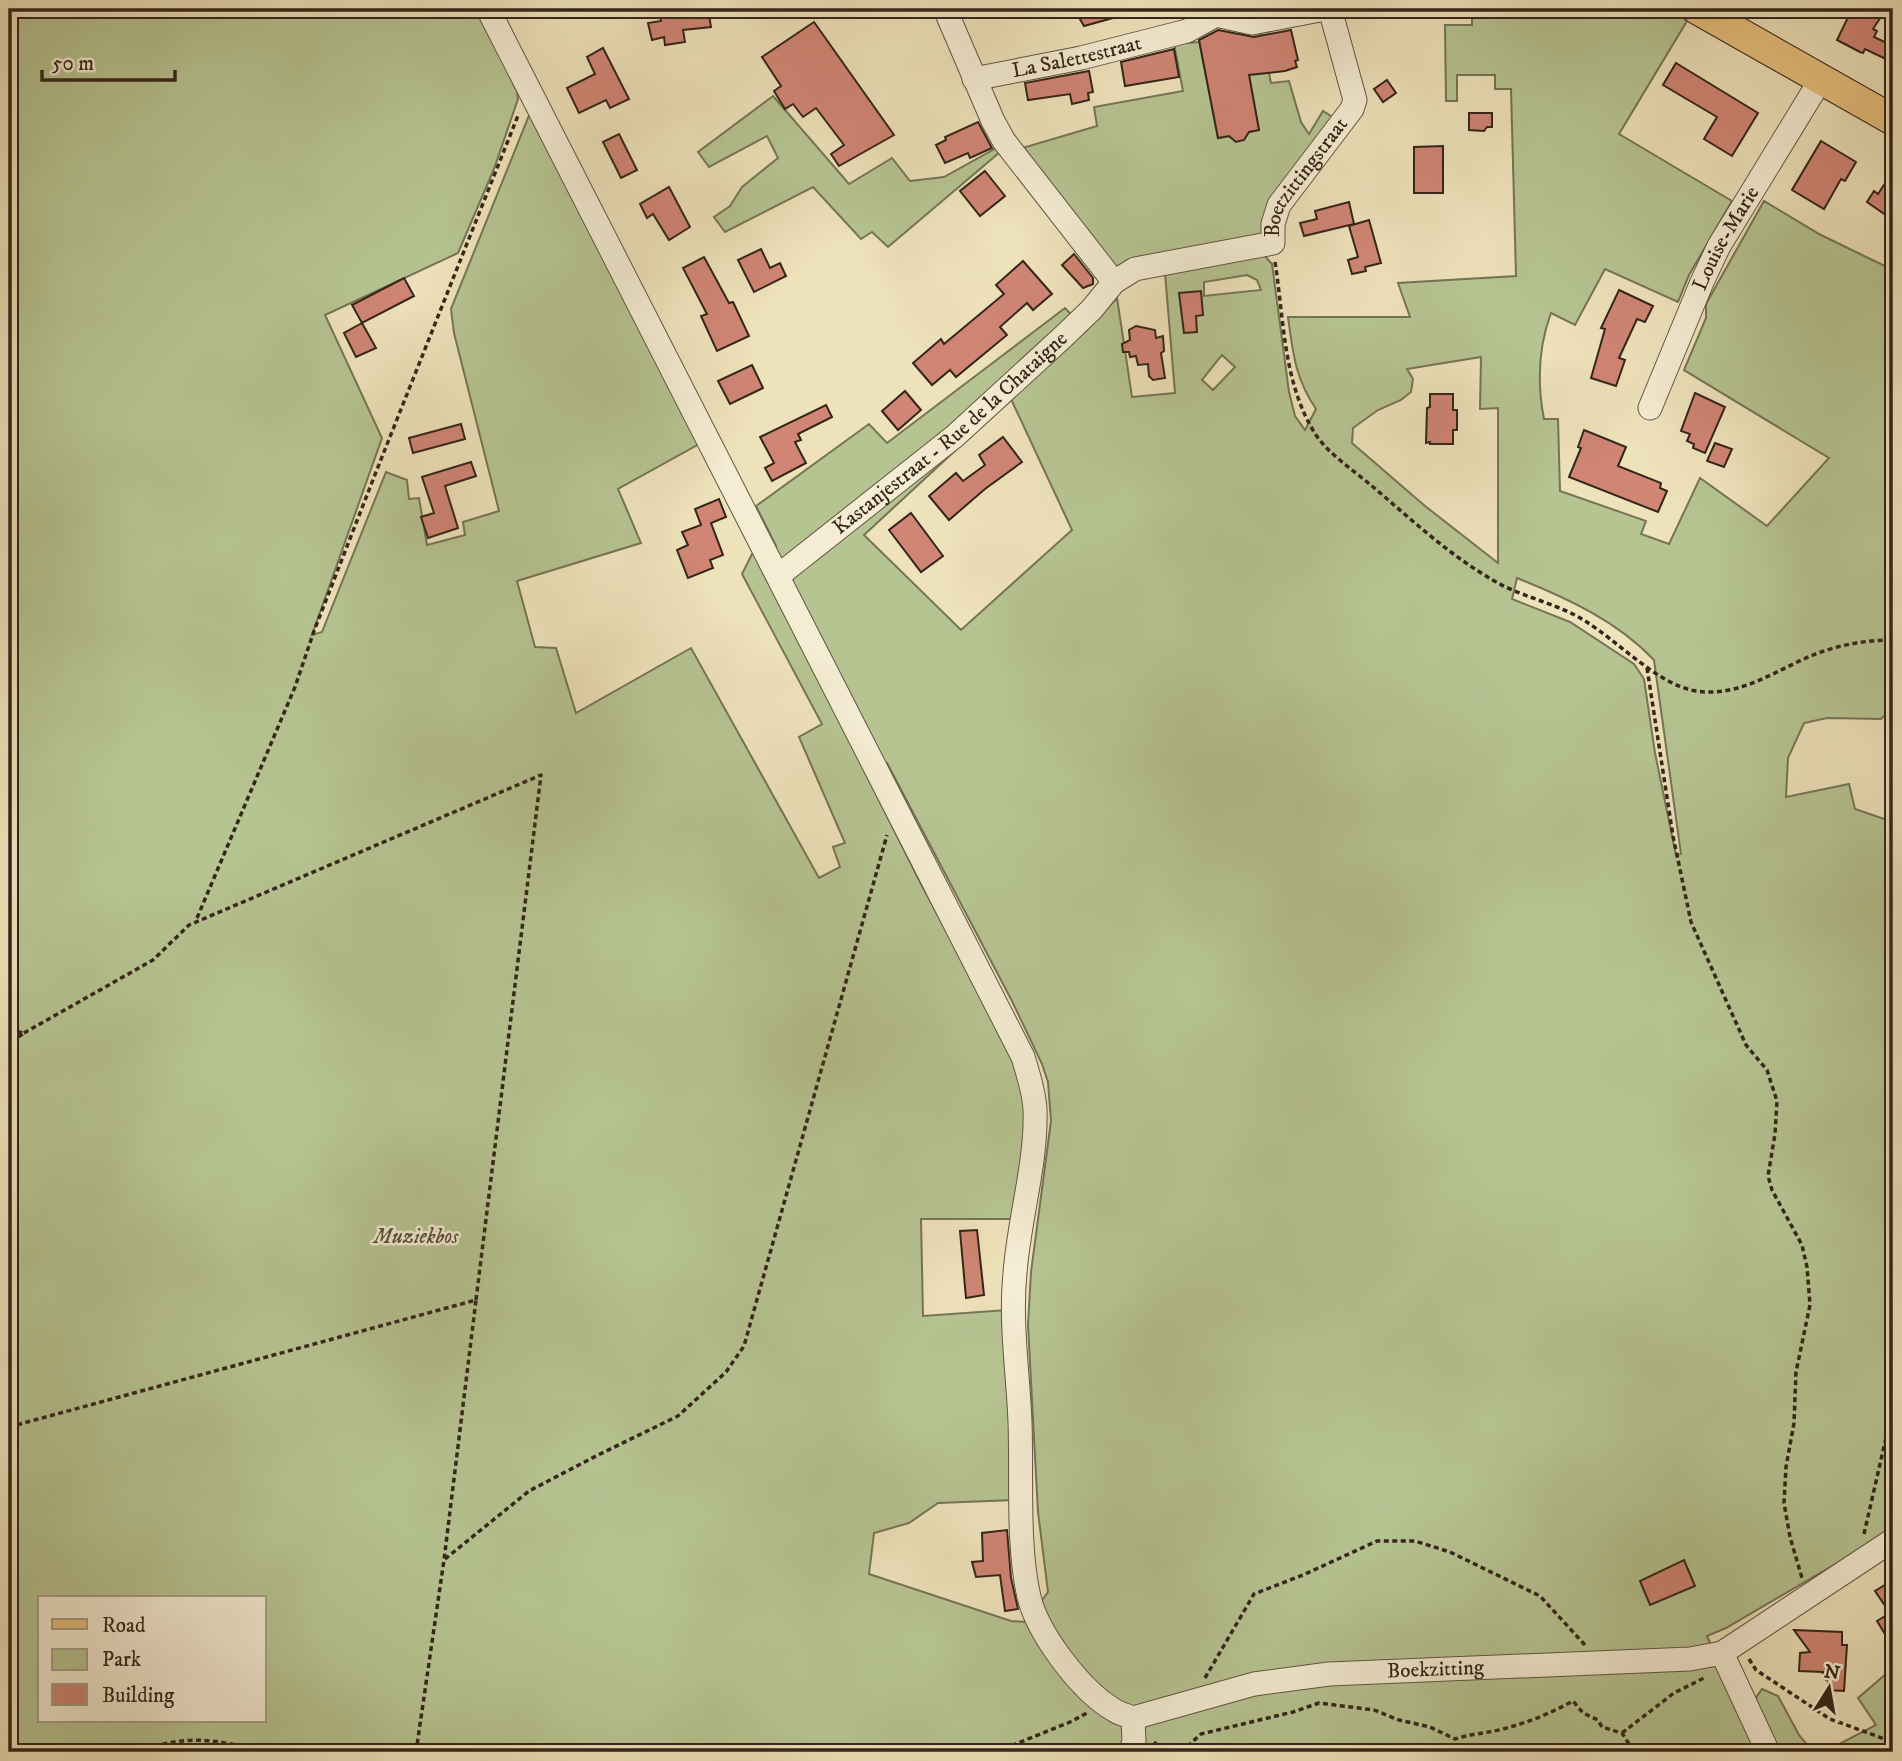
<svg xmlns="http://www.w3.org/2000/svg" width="1902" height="1761" viewBox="0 0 1902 1761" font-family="'IM FELL DW Pica',serif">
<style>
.green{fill:#b6c492;stroke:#757456;stroke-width:2;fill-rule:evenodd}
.building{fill:#d08575;stroke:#342519;stroke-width:2}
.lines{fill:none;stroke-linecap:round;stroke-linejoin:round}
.minor-casing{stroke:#625442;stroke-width:25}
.major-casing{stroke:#342519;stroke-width:32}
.path{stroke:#342519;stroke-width:3.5;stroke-dasharray:5 3.5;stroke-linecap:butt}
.minor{stroke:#f4ecd3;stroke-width:23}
.major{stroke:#e7c17e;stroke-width:30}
.labels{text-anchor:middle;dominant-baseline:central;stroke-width:5;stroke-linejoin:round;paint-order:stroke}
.street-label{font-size:21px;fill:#342519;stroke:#f4ecd3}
.park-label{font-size:21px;font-style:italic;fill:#544d37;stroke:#f4ecd3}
</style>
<rect width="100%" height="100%" fill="#eee2bb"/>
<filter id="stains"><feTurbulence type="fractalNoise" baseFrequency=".00286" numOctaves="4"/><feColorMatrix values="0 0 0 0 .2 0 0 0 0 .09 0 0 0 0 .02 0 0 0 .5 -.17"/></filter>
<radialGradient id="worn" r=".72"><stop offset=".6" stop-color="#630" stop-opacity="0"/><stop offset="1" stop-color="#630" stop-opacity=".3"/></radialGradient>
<g class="green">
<path d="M9 9H477L517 91 518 99 494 169 458 253 325 315 382 438 312 635 322 632 386 472 407 480 409 499 419 498 427 545 465 535 463 522 499 511 454 333 451 309 532 108 699 444 618 489 641 543 517 581 535 647 556 648 576 713 691 648 819 878 840 867 833 847 845 843 799 737 822 724 742 574 752 554 776 546 756 506 869 424 887 443 1065 308 1086 330 1117 298 1132 397 1175 393 1165 273 1263 254 1272 264 1289 392 1295 416 1305 430 1316 409C1295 378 1293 353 1288 317H1410L1398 283 1516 276 1511 89H1495V75H1457V101H1446L1445 25H1472V9H1671L1687 21 1619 134 1732 201 1689 275 1678 302 1605 269 1575 325 1551 313C1538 348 1537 383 1544 419H1558L1560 491 1646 521 1641 534 1669 544 1700 478 1767 526 1829 458 1684 370 1706 318V304L1764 201 1821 235 1893 270V676L1891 709 1881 719 1827 718 1804 723 1788 758 1786 797 1849 784 1855 809 1893 822V1560L1880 1538 1726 1628 1707 1636 1758 1752H9ZM1247 275 1257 280 1261 290 1204 296V282ZM1222 355 1235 367 1213 390 1202 380ZM1481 357 1480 409 1498 408V563L1425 506 1352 443 1353 428 1378 410 1401 400 1411 392 1413 379 1407 369ZM1011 399 1072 530 961 630 864 535ZM1517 578C1567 598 1617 621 1654 660L1681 854 1676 855 1655 753 1644 679 1634 664 1570 622 1512 599ZM887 763 1012 1001 1042 1064 1048 1082 1051 1121 1031 1272 1028 1325 1038 1512 1048 1592 1026 1622 1011 1621 869 1574 874 1533 909 1523 938 1503 1014 1500 1007 1310 923 1316 921 1219H1014L1029 1112 1014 1057 920 882 865 772ZM40 1598H264V1721H40Z"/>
<polygon points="1260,28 1271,83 1289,81 1301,122 1309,134 1323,111 1337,120 1268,230 1256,240 1116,270 1019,149 1097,126 1094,107 1183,91 1174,44 1199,42 1199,40 1218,138 1229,136 1236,141 1249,132 1259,130 1241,32"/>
<polygon points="773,96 849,184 892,158 910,181 944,177 1000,146 1000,152 888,247 872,232 861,239 813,187 725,232 714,217 730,206 742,187 778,158 767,136 709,167 698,152"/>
<polygon points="1893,1668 1893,1752 1824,1752 1876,1725 1858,1698"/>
<polygon points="1762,1689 1778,1696 1799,1735 1813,1752 1776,1752 1755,1699"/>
</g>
<g class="building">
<polygon points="659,9 708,9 711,27 683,30 685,42 665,45 664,37 652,40 648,23 661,21"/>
<polygon points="1074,9 1130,9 1131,13 1084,26"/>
<polygon points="1852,9 1886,9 1873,29 1877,31 1874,37 1893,46 1888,60 1865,49 1863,53 1860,52 1837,40"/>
<polygon points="814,22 894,135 839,166 831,154 844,145 816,108 803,117 793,104 785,109 774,91 781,86 762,57"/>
<polygon points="1218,30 1254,37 1291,30 1298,60 1295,61 1297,67 1285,71 1249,75 1259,130 1249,132 1244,140 1236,142 1229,136 1218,138 1199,40"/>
<polygon points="603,48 629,99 610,108 606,100 579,113 567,88 595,74 587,57"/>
<polygon points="1174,49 1179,77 1125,86 1121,62"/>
<polygon points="1676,63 1758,113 1732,156 1704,139 1717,117 1663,85"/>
<polygon points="1089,71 1093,92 1088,93 1089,100 1072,104 1070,94 1028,100 1025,83"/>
<polygon points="1387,80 1396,93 1383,102 1374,89"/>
<polygon points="1469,113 1492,113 1492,127 1487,127 1484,131 1469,130"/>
<polygon points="978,122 992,148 970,158 968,153 945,163 936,145 946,140 945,137"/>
<polygon points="619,134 637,170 621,178 603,142"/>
<polygon points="1821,141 1856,162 1845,181 1841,179 1824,209 1792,190"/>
<polygon points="1443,146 1443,193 1414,193 1414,147"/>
<polygon points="985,171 1005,196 980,216 960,191"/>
<polygon points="1893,171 1893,220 1867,202 1874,191 1878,194"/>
<polygon points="669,187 690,227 669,240 653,214 647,218 640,204"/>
<polygon points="1349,202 1354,224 1304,236 1300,223 1317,219 1315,211"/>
<polygon points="1369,220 1381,263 1365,267 1366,271 1352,274 1348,260 1358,257 1349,226"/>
<polygon points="761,249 770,268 780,263 786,276 754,292 738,260"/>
<polygon points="1074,254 1093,278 1093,284 1083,288 1062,265"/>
<polygon points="704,257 729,303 733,302 749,336 717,351 701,316 707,314 683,268"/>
<polygon points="1023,261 1052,294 1033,310 1027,303 1000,327 1007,335 956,377 950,370 932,385 913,363 941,339 944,344 1004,294 996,285"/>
<polygon points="404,278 414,296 362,323 352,305"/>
<polygon points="1619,290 1653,306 1645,322 1637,319 1619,358 1625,360 1616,386 1591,378 1605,329 1601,328"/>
<polygon points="1201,291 1203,315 1196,316 1197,332 1184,333 1179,293"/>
<polygon points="362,323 376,348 356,357 344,333"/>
<polygon points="1136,326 1155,330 1156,338 1163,336 1164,351 1161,353 1165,378 1153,380 1149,376 1148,364 1138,365 1136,356 1130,357 1129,352 1123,352 1122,344 1130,340 1129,330"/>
<polygon points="752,365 763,388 730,404 718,381"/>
<polygon points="905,391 921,410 898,430 882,411"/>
<polygon points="1695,393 1725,407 1705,453 1693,448 1694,444 1687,441 1690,434 1681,431"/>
<polygon points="1430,394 1453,394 1453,410 1457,410 1457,430 1453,430 1453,444 1430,444 1430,442 1426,443 1427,408 1430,407"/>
<polygon points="826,405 832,417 798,434 801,440 795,442 806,463 772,481 765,468 774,463 760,437"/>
<polygon points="461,424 465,439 413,453 409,438"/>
<polygon points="1584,430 1626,447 1618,466 1661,483 1660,488 1667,491 1658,512 1569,477 1581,448 1578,447"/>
<polygon points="1003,437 1022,462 985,489 949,520 929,496 956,473 963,481 985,465 979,455"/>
<polygon points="1715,443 1732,449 1724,467 1707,461"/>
<polygon points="471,462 476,476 445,486 458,528 428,538 421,517 434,513 422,477"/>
<polygon points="719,499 726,517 711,523 723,555 710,560 713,568 688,578 677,550 688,545 682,532 701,525 695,509"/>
<polygon points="911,513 943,556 921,572 889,530"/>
<polygon points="977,1230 984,1295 966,1298 960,1231"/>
<polygon points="1007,1530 1011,1578 1018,1609 1005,1611 1000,1575 976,1577 972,1562 983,1561 982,1533"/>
<polygon points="1684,1560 1695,1586 1650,1605 1640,1581"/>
<polygon points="1893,1580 1893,1647 1877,1621 1890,1613 1875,1591"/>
<polygon points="1794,1630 1842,1632 1842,1645 1847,1645 1844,1691 1828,1690 1828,1681 1823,1678 1823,1672 1799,1671 1800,1653 1810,1652"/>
</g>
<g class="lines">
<defs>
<g id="minor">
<path d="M488 9 1023 1057C1028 1074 1034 1091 1035 1109 1037 1162 1019 1219 1015 1273 1010 1322 1018 1372 1020 1422 1022 1475 1017 1545 1029 1597 1038 1634 1081 1691 1114 1710 1119 1714 1127 1715 1133 1718"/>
<polyline points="945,9 993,121 1004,141 1114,282"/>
<path id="s1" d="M974 79 1081 58 1187 31 1216 15 1252 23 1325 9"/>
<path id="s2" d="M1650 408 1702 282 1719 246 1821 79"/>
<path id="s3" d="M778 576 955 436 1064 336 1092 309 1114 282 1135 269 1273 243V224L1279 205 1352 109 1355 100 1330 9"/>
<polyline points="1722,1653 1768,1752"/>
<path id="s4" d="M1133 1718 1254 1684 1329 1674 1690 1659 1722 1653 1893 1540"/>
<polyline points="1130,1752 1134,1742 1133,1718"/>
</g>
<polyline id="major" points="1697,9 1893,120"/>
</defs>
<use href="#minor" class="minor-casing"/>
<use href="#major" class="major-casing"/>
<g class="path">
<path d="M1275 262C1284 319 1283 381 1314 432 1327 453 1353 470 1372 486 1412 520 1451 557 1498 583 1525 598 1559 604 1585 621 1618 641 1658 685 1696 691 1743 698 1779 667 1821 652 1844 644 1868 640 1893 640"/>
<polyline points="1647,668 1673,836 1691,922 1746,1045 1767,1070 1777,1101 1775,1134 1768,1176 1772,1190 1802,1245 1807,1267 1810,1305 1796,1372 1794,1423 1786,1467 1784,1503 1790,1537 1802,1578"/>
<polyline points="197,918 295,687 314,631 376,472 519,113"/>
<polyline points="9,1030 24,1033 9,1043"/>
<polyline points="24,1033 153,960 189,925 541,775 476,1300"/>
<polyline points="9,1427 476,1300 444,1560 416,1752"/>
<polyline points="1864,1534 1893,1407"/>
<polyline points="445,1559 529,1491 596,1456 678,1416 726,1372 744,1346 887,835"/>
<polyline points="1749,1659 1756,1670 1830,1719 1893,1742"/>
<polyline points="1205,1678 1254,1594 1303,1575 1377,1541 1415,1541 1450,1552 1540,1596 1585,1645"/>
<polyline points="1622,1733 1674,1693 1704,1678"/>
<polyline points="1154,1742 1165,1752"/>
<path d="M138 1752C187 1733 217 1740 266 1752"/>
<polyline points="996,1752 1070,1722 1087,1713"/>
<path d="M1181 1752 1201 1734 1293 1712 1319 1703 1374 1710 1399 1720 1430 1727 1455 1739C1473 1733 1492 1733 1510 1727 1532 1721 1553 1712 1573 1701L1583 1713 1598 1720 1602 1727 1622 1733 1629 1744 1639 1752"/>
</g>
<use href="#minor" class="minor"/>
<use href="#major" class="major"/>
</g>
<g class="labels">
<g class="street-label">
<text stroke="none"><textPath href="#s1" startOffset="105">La Salettestraat</textPath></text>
<text stroke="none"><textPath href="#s3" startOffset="688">Boetzittingstraat</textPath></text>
<text stroke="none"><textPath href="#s2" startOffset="186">Louise-Marie</textPath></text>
<text stroke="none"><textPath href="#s3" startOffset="224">Kastanjestraat - Rue de la Chataigne</textPath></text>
<text stroke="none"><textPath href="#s4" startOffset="308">Boekzitting</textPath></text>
</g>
<g class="park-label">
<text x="416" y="1237">Muziekbos</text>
</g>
</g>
<rect width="1902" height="1761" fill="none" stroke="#eee2bb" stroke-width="35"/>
<rect x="10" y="10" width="1881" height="1740" fill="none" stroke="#342519" stroke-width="3.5"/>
<rect x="18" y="18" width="1867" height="1726" fill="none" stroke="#342519" stroke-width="2"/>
<rect x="38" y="1596" width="228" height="126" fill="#f4ecd3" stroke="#a79c89" stroke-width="2"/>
<rect x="52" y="1619" width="35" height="10" fill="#e7c17e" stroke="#a79c89" stroke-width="2"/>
<text x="102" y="1632" font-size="21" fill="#342519">Road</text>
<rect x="52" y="1649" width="35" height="21" fill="#b6c492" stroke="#a79c89" stroke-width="2"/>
<text x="102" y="1666" font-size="21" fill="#342519">Park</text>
<rect x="52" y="1684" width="35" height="21" fill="#d08575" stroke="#a79c89" stroke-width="2"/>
<text x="102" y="1702" font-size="21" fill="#342519">Building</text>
<g transform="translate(1829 1688) rotate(11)" stroke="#f4ecd3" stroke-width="5" paint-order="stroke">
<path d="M0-5L12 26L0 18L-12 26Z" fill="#342519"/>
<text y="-10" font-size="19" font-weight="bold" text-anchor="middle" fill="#342519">N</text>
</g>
<path d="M42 70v10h133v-10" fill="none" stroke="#342519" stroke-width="3.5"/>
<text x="52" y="70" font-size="21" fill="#342519" stroke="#f4ecd3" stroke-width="5" paint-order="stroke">50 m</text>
<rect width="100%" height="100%" filter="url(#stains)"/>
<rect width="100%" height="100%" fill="url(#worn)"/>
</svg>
